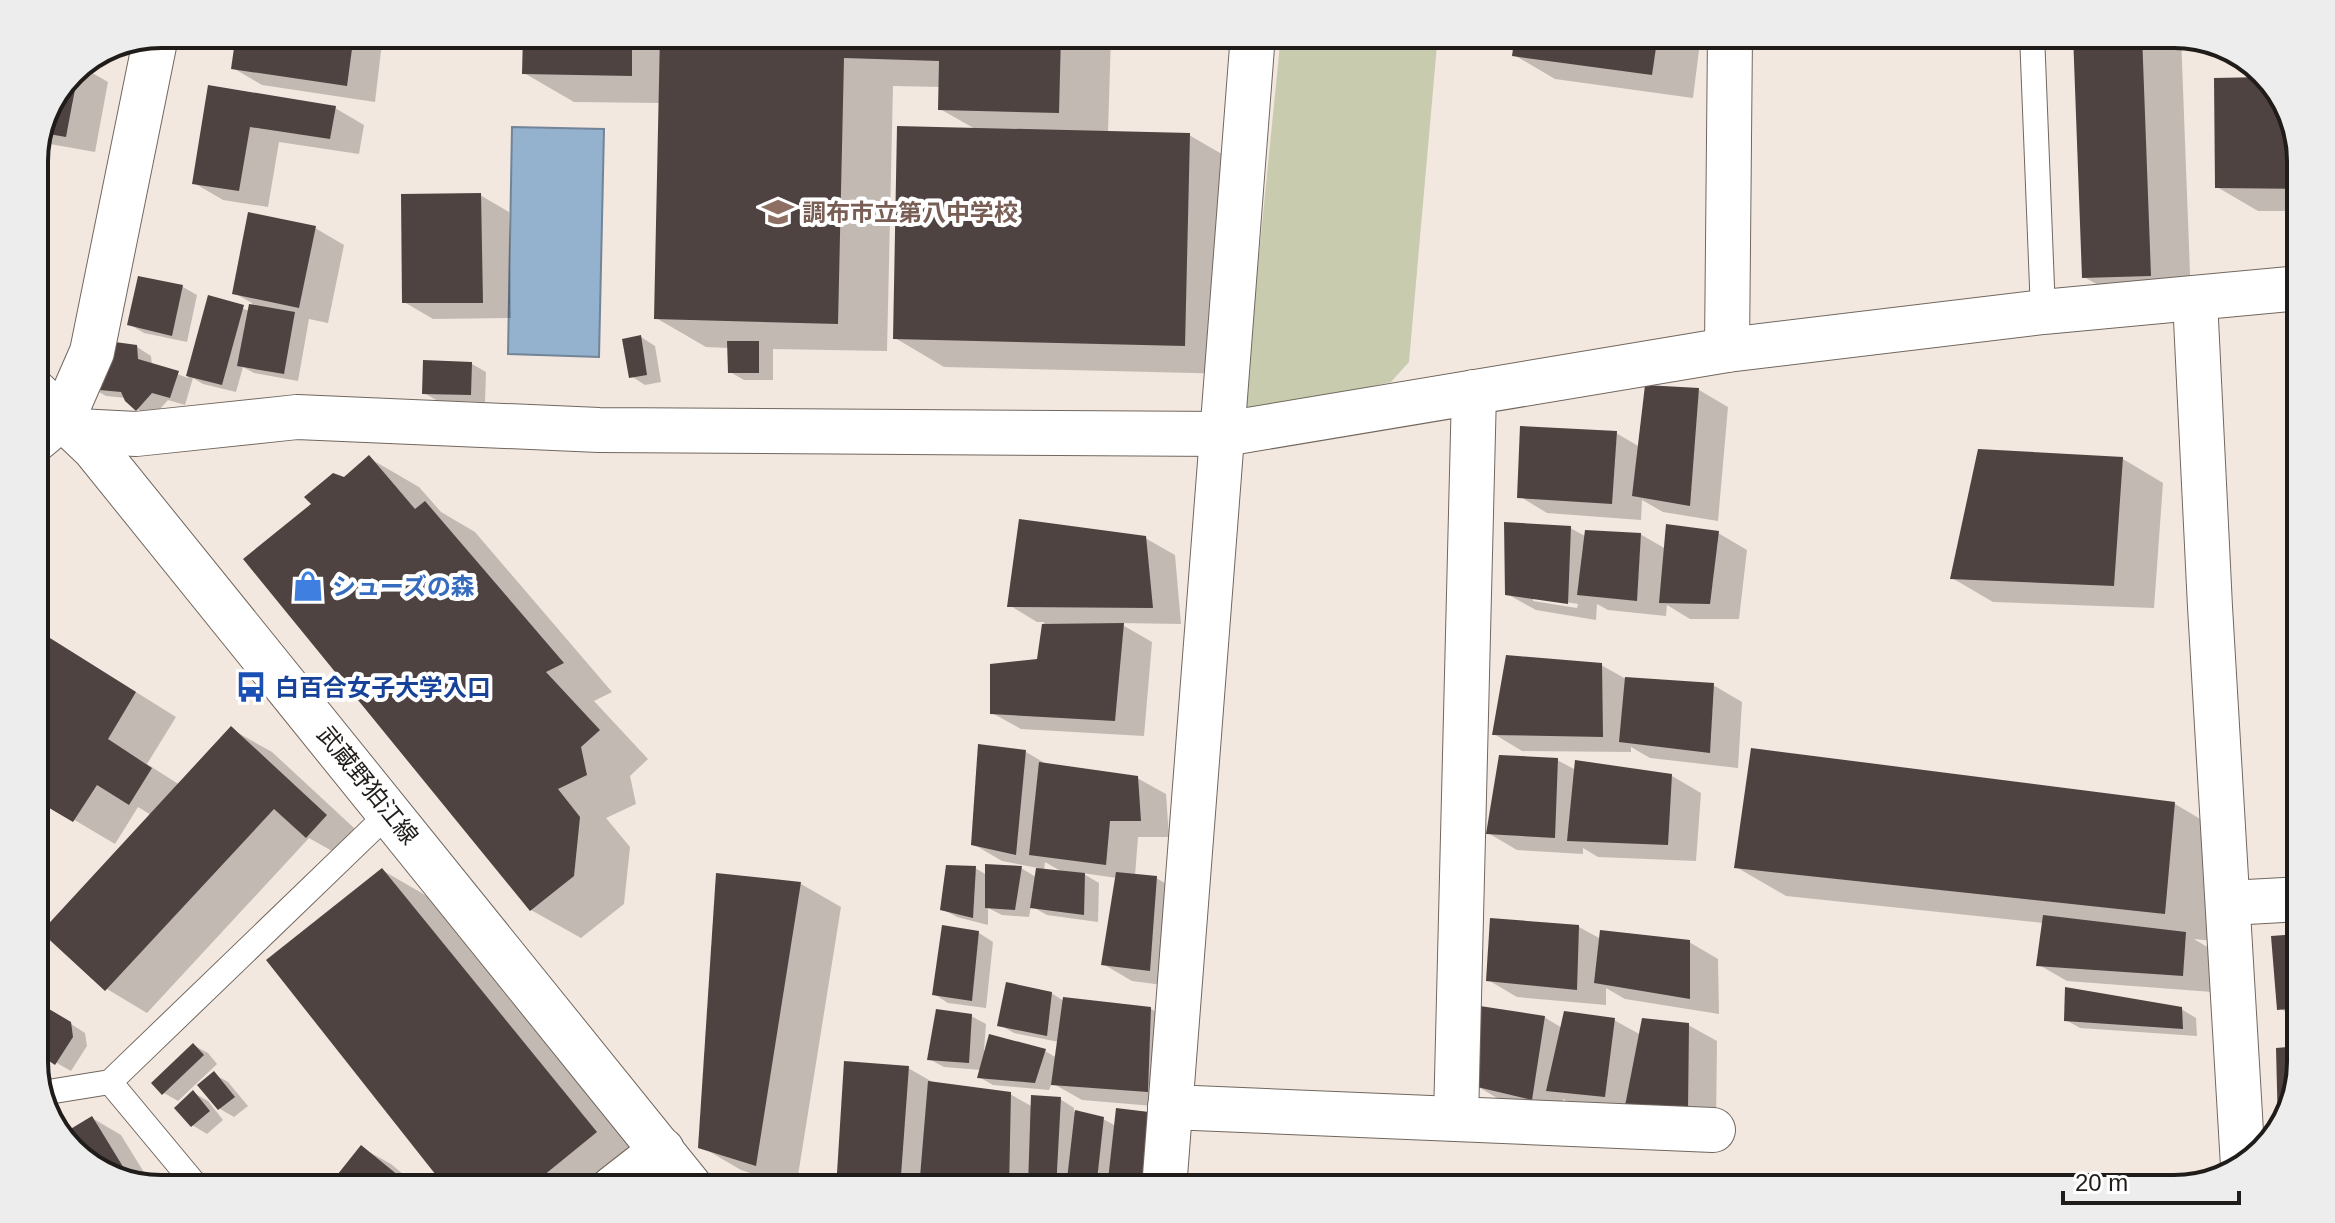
<svg xmlns="http://www.w3.org/2000/svg" width="2335" height="1223" viewBox="0 0 2335 1223" font-family="Arial,'Noto Sans JP',sans-serif">
<style>
.green{fill:#c9cbaf}
.water{fill:#94b1ce;stroke:#718498;stroke-width:2}
.shadow{fill:#0003;fill-rule:evenodd}
.building{fill:#4f4341}
.lines{fill:none;stroke-linecap:round;stroke-linejoin:round}
.lane-casing{stroke:#71675f;stroke-width:26}
.street-casing{stroke:#71675f;stroke-width:46}
.secondary-casing{stroke:#71675f;stroke-width:46}
.lane{stroke:#fff;stroke-width:24}
.street{stroke:#fff;stroke-width:44}
.secondary{stroke:#fff;stroke-width:44}
.labels{text-anchor:middle;dominant-baseline:central;stroke-width:8;stroke-linejoin:round;paint-order:stroke}
.education-label{font-size:24px;font-weight:bold;fill:#785e54;stroke:#fff;text-anchor:start}
.shop-label{font-size:24px;font-weight:bold;fill:#366cbe;stroke:#fff;text-anchor:start}
.transit-label{font-size:24px;font-weight:bold;fill:#164399;stroke:#fff;text-anchor:start}
.street-label{font-size:24px;fill:#201c19;stroke:#fff}
.rim{fill:none;stroke:#201c19;stroke-width:4}
</style>
<rect width="100%" height="100%" fill="#f3e8df"/>
<polygon class="green" points="1281,34 1438,34 1409,362 1391,382 1243,415"/>
<polygon class="water" points="512,127 604,129 599,357 508,354"/>
<g class="shadow">
<polygon points="238,34 383,34 375,102 262,85 233,68"/>
<polygon points="525,34 1111,34 1108,133 1189,135 1239,164 1234,374 944,367 895,338 977,130 940,109 941,87 893,86 887,351 773,349 773,380 744,380 730,372 729,348 706,347 656,318 660,103 574,102 524,73"/>
<polygon points="1517,34 1701,34 1693,98 1555,79 1514,55"/>
<polygon points="2075,34 2181,36 2191,299 2125,300 2084,277"/>
<polygon points="82,67 108,82 95,152 39,142 71,71"/>
<polygon points="2267,79 2280,91 2301,153 2301,211 2258,211 2217,187"/>
<polygon points="210,88 335,108 364,125 359,154 279,142 268,207 223,200 194,183"/>
<polygon points="480,195 509,212 511,318 433,319 404,302"/>
<polygon points="315,228 344,245 328,323 309,319 298,381 254,373 243,367 236,392 203,384 193,378 185,405 168,400 152,418 137,409 126,398 106,396 92,388 137,347 151,356 152,365 188,378 210,298 250,311 252,303 234,293"/>
<polygon points="139,278 183,287 197,295 187,342 144,333 129,324"/>
<polygon points="641,337 655,346 661,382 645,385 631,376"/>
<polygon points="472,364 486,372 485,402 438,401 424,393"/>
<polygon points="1699,390 1728,407 1718,521 1663,512 1642,500 1641,520 1547,513 1519,496 1616,433 1640,447"/>
<polygon points="369,458 419,487 441,512 475,532 612,692 594,701 648,759 630,776 636,804 606,818 630,847 624,904 581,938 531,910 344,479"/>
<polygon points="2123,459 2163,483 2154,608 1993,602 1952,578"/>
<path d="M1570 528 1587 537 1640 534 1666 549 1718 533 1747 550 1739 619H1690L1667 605 1666 616 1608 610 1597 604 1596 620 1536 610 1507 594ZM1533 597 1578 604 1577 608 1533 601Z"/>
<polygon points="1145,538 1175,555 1181,624 1119,623 1152,642 1144,736 1021,729 992,713 1039,660 1044,622 1037,622 1009,605"/>
<polygon points="67,649 176,717 147,764 180,785 231,729 272,752 367,840 348,860 309,838 147,1013 107,989 151,815 138,807 115,844 34,796"/>
<polygon points="1601,665 1626,679 1713,685 1742,702 1738,768 1650,758 1631,747 1631,752 1522,751 1494,734"/>
<path d="M1026 752 1050 766 1137 778 1166 794 1169 837H1138L1135 876 1156 878 1185 894 1178 987 1132 981 1103 964 1117 878 1082 873 1099 883 1098 922 1047 915 1031 906 1029 917 1002 915 988 908V925L957 917 942 909 975 868 987 875 1021 868 1036 877 1038 868 1002 861 973 844ZM1045 862 1064 873 1044 871Z"/>
<polygon points="1557,760 1576,770 1672,776 1701,793 1696,861 1598,857 1583,848 1583,854 1517,850 1488,833"/>
<polygon points="2175,804 2224,833 2214,941 2194,939 2214,951 2212,992 2067,981 2039,965 2044,923 1786,896 1736,867"/>
<polygon points="382,870 432,899 645,1161 611,1189 450,1189"/>
<polygon points="718,875 801,884 841,907 796,1188 741,1170 700,1146"/>
<polygon points="1579,927 1601,939 1689,942 1718,959 1719,1014 1625,999 1606,988 1606,1005 1517,997 1488,980"/>
<polygon points="979,933 993,942 986,1008 948,1003 934,994"/>
<polygon points="2301,936 2301,1021 2279,1008"/>
<polygon points="1051,993 1064,1001 1151,1009 1180,1025 1177,1108 1082,1100 1052,1083 1049,1090 993,1085 979,1077 981,1070 944,1067 929,1059 971,1016 986,1024 984,1051 1045,1051 1057,1058 1059,1042 1014,1033 1000,1025"/>
<polygon points="34,1000 85,1033 87,1046 71,1071 48,1058 35,1074"/>
<polygon points="2181,1009 2196,1018 2197,1036 2080,1028 2066,1020"/>
<polygon points="1544,1017 1562,1028 1614,1020 1641,1035 1688,1025 1717,1041 1716,1125 1577,1107 1563,1099 1561,1115 1504,1102 1475,1085"/>
<polygon points="193,1045 208,1053 217,1064 178,1101 164,1093"/>
<polygon points="908,1068 936,1084 1010,1094 1033,1107 1060,1099 1074,1108 1074,1112 1103,1119 1116,1126 1160,1189 838,1189"/>
<polygon points="214,1074 228,1082 248,1106 234,1117 220,1109"/>
<polygon points="194,1093 208,1101 223,1120 207,1134 192,1125"/>
<polygon points="92,1118 121,1135 153,1187 104,1176 60,1137"/>
<polygon points="362,1148 391,1164 421,1189 328,1189"/>
</g>
<g class="building">
<polygon points="236,34 354,34 347,86 231,69"/>
<polygon points="523,34 632,34 632,76 522,74"/>
<polygon points="660,34 1061,34 1059,113 938,110 939,61 844,58 838,324 654,319"/>
<polygon points="1515,34 1658,34 1652,75 1512,56"/>
<polygon points="2073,34 2142,34 2151,276 2082,278"/>
<polygon points="79,68 66,137 43,133 71,71"/>
<polygon points="2265,77 2280,91 2301,153 2301,189 2215,188 2214,78"/>
<polygon points="208,85 336,106 330,139 250,127 239,191 192,184"/>
<polygon points="897,126 1190,133 1185,346 893,339"/>
<polygon points="481,193 483,303 402,303 401,194"/>
<polygon points="248,212 316,226 299,308 232,294"/>
<polygon points="138,276 183,285 172,336 127,325"/>
<polygon points="208,295 244,305 222,385 186,376"/>
<polygon points="249,304 295,312 284,374 237,366"/>
<polygon points="641,335 647,375 629,378 622,339"/>
<polygon points="727,341 759,341 759,373 728,373"/>
<polygon points="115,342 137,345 138,359 179,371 170,398 152,393 136,411 125,401 121,392 89,389"/>
<polygon points="423,360 472,362 471,395 422,394"/>
<polygon points="1645,385 1699,388 1690,506 1632,496"/>
<polygon points="1520,426 1617,431 1612,504 1517,498"/>
<polygon points="1978,449 2123,457 2114,586 1950,579"/>
<polygon points="369,455 415,509 425,501 564,663 546,672 600,730 581,747 587,775 558,789 580,817 574,876 530,911 243,559 311,504 304,497 333,473 344,477"/>
<polygon points="1019,519 1146,536 1153,608 1007,607"/>
<polygon points="1504,522 1571,526 1568,604 1505,595"/>
<polygon points="1666,524 1719,531 1710,604 1659,603"/>
<polygon points="1585,530 1641,533 1637,601 1577,595"/>
<polygon points="1124,623 1115,721 990,714 990,664 1037,659 1042,624"/>
<polygon points="34,628 136,692 108,739 152,768 129,805 97,785 73,822 34,799 34,770 39,762 34,759"/>
<polygon points="1506,655 1602,663 1603,737 1492,735"/>
<polygon points="1625,677 1714,683 1710,753 1619,742"/>
<polygon points="231,726 327,815 306,838 274,809 105,991 41,932"/>
<polygon points="978,744 1026,750 1016,855 971,845"/>
<polygon points="1751,748 2175,802 2165,914 1734,868"/>
<polygon points="1499,755 1558,758 1555,838 1486,834"/>
<polygon points="1575,760 1672,774 1668,845 1567,841"/>
<polygon points="1039,762 1138,776 1141,821 1110,821 1106,865 1029,855"/>
<polygon points="985,864 1022,866 1015,910 985,908"/>
<polygon points="946,865 976,866 973,918 940,910"/>
<polygon points="382,868 597,1132 527,1189 447,1189 266,960"/>
<polygon points="1036,868 1085,873 1084,915 1030,908"/>
<polygon points="1116,872 1157,876 1150,971 1101,965"/>
<polygon points="716,873 801,882 756,1166 698,1148"/>
<polygon points="2043,915 2186,932 2183,976 2036,966"/>
<polygon points="1490,918 1579,925 1577,990 1486,981"/>
<polygon points="942,925 979,931 972,1001 932,995"/>
<polygon points="1600,930 1690,940 1690,999 1594,983"/>
<polygon points="2301,934 2301,1008 2277,1010 2271,936"/>
<polygon points="1006,982 1052,992 1047,1036 997,1026"/>
<polygon points="2065,987 2182,1007 2183,1029 2064,1021"/>
<polygon points="1063,997 1151,1007 1148,1092 1051,1085"/>
<polygon points="44,1006 71,1022 73,1037 55,1065 34,1051 34,1022"/>
<polygon points="1480,1006 1545,1016 1532,1100 1473,1086"/>
<polygon points="936,1009 972,1014 969,1063 927,1060"/>
<polygon points="1564,1011 1615,1018 1605,1097 1546,1091"/>
<polygon points="1642,1018 1689,1023 1688,1110 1625,1106"/>
<polygon points="989,1034 1046,1049 1035,1083 977,1078"/>
<polygon points="193,1043 204,1055 162,1095 151,1083"/>
<polygon points="2301,1046 2301,1062 2288,1119 2278,1129 2276,1048"/>
<polygon points="844,1061 909,1066 900,1189 836,1189"/>
<polygon points="214,1071 235,1097 218,1110 197,1085"/>
<polygon points="928,1081 1011,1092 1009,1189 919,1189"/>
<polygon points="193,1090 210,1111 191,1127 174,1108"/>
<polygon points="1031,1095 1061,1097 1056,1189 1028,1186"/>
<polygon points="1116,1108 1149,1112 1145,1189 1107,1189"/>
<polygon points="1075,1110 1104,1117 1096,1189 1066,1188"/>
<polygon points="92,1116 125,1170 112,1178 104,1176 59,1136"/>
<polygon points="361,1145 415,1189 326,1189"/>
</g>
<g class="lines">
<defs>
<g id="lane">
<polyline points="2032,34 2043,312"/>
<polyline points="110,1082 199,1189"/>
<polyline points="42,1093 110,1082 390,812"/>
</g>
<g id="street">
<polyline points="2195,299 2210,607 2243,1166"/>
<polyline points="1727,350 1730,34"/>
<polyline points="78,431 136,434 297,417 599,430 1224,434 1727,350 2043,312 2301,288"/>
<polyline points="34,441 64,416 92,352 156,36"/>
<polyline points="2229,903 2301,899"/>
<polyline points="1170,1107 1713,1130"/>
<polyline points="1456,1119 1474,392"/>
<polyline points="612,1189 662,1150"/>
<polyline points="1164,1189 1253,34"/>
</g>
<polyline id="secondary" points="34,391 94,448 692,1189"/>
</defs>
<use href="#lane" class="lane-casing"/>
<use href="#street" class="street-casing"/>
<use href="#secondary" class="secondary-casing"/>
<use href="#lane" class="lane"/>
<use href="#street" class="street"/>
<use href="#secondary" class="secondary"/>
</g>
<defs>
<symbol id="school-bare" viewBox="-9 -9 18 18"><path d="M0-5L7-2L0 1L-7-2ZM-4 1L0 2.5L4 1V4Q0 6-4 4Z" fill="#8d6e63" stroke="#fff" stroke-width="2.5" paint-order="stroke"/></symbol>
<symbol id="shop-bare" viewBox="-9 -9 18 18"><path d="M-5-2.5h2.3a2.7 3.5 0 0 1 5.4 0H5L5.5 6h-11ZM-1.5-2.5h3a1.5 2.3 0 0 0-3 0Z" fill="#3f7fe0" stroke="#fff" stroke-width="2.5" paint-order="stroke"/></symbol>
<symbol id="bus-bare" viewBox="-9 -9 18 18"><path d="M-5-6H5V4H4V6H2V4H-2V6H-4V4H-5ZM-3.5-4V0h7V-4ZM-3.5 1.2v1.5H-2V1.2ZM2 1.2v1.5H3.5V1.2Z" fill="#1a4fb4" stroke="#fff" stroke-width="2.5" paint-order="stroke"/></symbol>
</defs>
<g fill-rule="evenodd">
<use href="#school-bare" x="756" y="190" width="44" height="44"/>
<use href="#shop-bare" x="286" y="564" width="44" height="44"/>
<use href="#bus-bare" x="229" y="665" width="44" height="44"/>
</g>
<g class="labels">
<g class="education-label">
<text x="802" y="212">調布市立第八中学校</text>
</g>
<g class="shop-label">
<text x="332" y="586">シューズの森</text>
</g>
<g class="transit-label">
<text x="275" y="687">白百合女子大学入口</text>
</g>
<g class="street-label">
<text transform="translate(368 785) rotate(51)">武蔵野狛江線</text>
</g>
</g>
<path d="M0 0H2335V1223H0ZM161 48H2174A113 113 0 0 1 2287 161V1062A113 113 0 0 1 2174 1175H161A113 113 0 0 1 48 1062V161A113 113 0 0 1 161 48Z" fill="#ededed" fill-rule="evenodd"/>
<path class="rim" d="M161 48H2174A113 113 0 0 1 2287 161V1062A113 113 0 0 1 2174 1175H161A113 113 0 0 1 48 1062V161A113 113 0 0 1 161 48Z"/>
<path d="M2063 1191v12h176v-12" fill="none" stroke="#201c19" stroke-width="4"/>
<text x="2075" y="1191" font-size="24" fill="#201c19" stroke="#ffffff" stroke-width="6" paint-order="stroke">20 m</text>
</svg>
